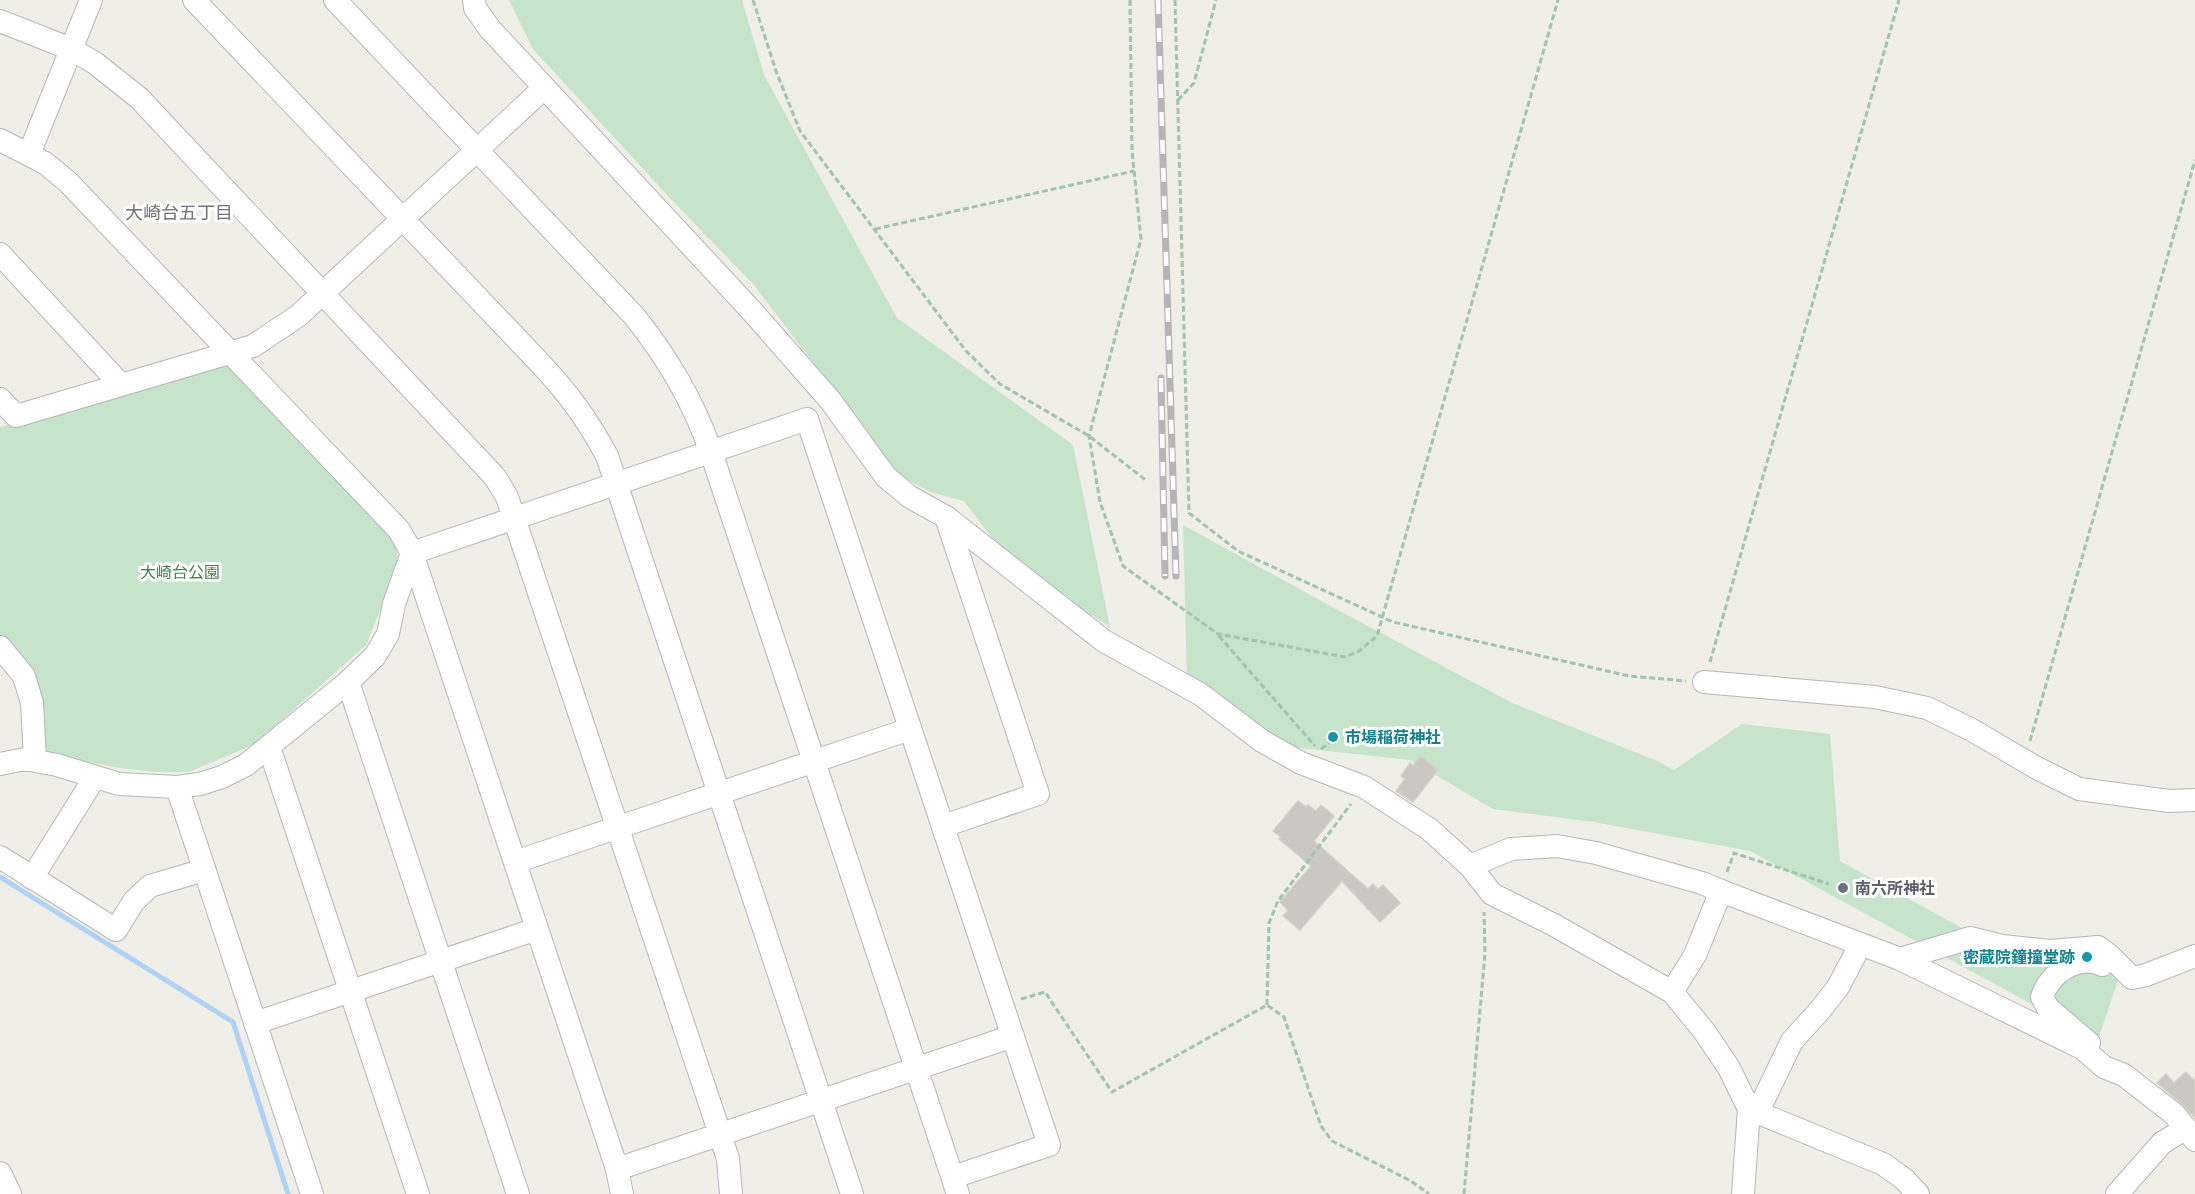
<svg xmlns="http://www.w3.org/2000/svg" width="2195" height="1194" viewBox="0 0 2195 1194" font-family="Inter,'Noto Sans JP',sans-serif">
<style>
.green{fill:#c6e4c9}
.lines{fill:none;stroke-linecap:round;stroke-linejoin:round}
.stream{stroke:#afd3f7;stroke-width:5}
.building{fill:#cbc8c4;stroke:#d3d0c6;stroke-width:1.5}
.minor-casing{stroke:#b4b6ba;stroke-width:24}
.path{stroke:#a0c4ad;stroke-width:3;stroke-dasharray:6 3;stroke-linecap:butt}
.minor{stroke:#fff;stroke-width:22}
.rail-casing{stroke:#b5b5b6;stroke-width:7}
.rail{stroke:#fff;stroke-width:4.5;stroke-dasharray:14;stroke-linecap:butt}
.culture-dot{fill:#0f9aa8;stroke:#fff;stroke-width:2}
.worship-dot{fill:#6b7280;stroke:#fff;stroke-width:2}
.labels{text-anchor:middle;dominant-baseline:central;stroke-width:6;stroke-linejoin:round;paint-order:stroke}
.park-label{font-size:16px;fill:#3f8447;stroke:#fff}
.culture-label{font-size:16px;font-weight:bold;fill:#0d838f;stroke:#fff;text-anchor:start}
.worship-label{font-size:16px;font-weight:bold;fill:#5b616d;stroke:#fff;text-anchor:start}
.neighbourhood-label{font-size:18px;fill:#707378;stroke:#fff}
</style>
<rect width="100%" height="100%" fill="#efeee7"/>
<g class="green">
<polygon points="509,0 742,0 764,75 897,318 1073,445 1110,627 1011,563 964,501 930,492 898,474 754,285 669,197 533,49"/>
<polygon points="220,364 233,366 394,539 399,563 366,645 255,744 189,772 156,772 120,768 53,755 44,749 0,639 0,427"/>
<polygon points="1183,525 1323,602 1512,703 1657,761 1674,770 1742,724 1830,734 1840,861 2000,949 2121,971 2098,1040 1750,851 1594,822 1493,809 1410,760 1291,747 1187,677"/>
</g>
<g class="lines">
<polyline class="stream" points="0,877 233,1022 288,1194"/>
</g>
<g class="building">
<polygon points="1420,756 1438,770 1413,802 1396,791 1405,779 1401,776 1410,763 1413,766"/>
<polygon points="1298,801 1306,807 1308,805 1316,811 1321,805 1334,816 1314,841 1368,889 1373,884 1378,889 1383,885 1400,903 1380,922 1342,881 1300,930 1283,916 1288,910 1280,902 1311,866 1279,839 1281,837 1273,831"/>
<polygon points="2186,1072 2195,1081 2195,1118 2182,1104 2157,1083 2166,1074 2174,1083"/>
</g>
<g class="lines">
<defs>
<g id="minor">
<path d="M194 0 538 361C568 393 586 417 607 456L852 1194"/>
<path d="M335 0 635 317C669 360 693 401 711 452L958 1194"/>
<polyline points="474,0 475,8 490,29 750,309 830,400 886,477 910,497 946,517 1104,641 1200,694 1262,741 1301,763 1364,787 1429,829 1470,866 1492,894 1554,925 1672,992 1704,1031 1729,1068 1749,1109 1743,1194"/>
<polyline points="0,21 71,49 95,63 139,98 495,477 507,497 514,518 720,1134 728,1159 731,1194"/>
<polyline points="0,140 45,163 68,182 399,530 412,553 394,604 388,634 375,656 348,682 246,765 222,777 200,784 177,787 119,784 57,765 25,759 0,764"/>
<polyline points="29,154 91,0"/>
<polyline points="0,254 121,385"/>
<polyline points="0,399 16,416 253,346 298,316 544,88"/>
<polyline points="0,647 24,676 32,703 35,760"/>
<polyline points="348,682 518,1194"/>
<polyline points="1704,682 1875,697 1927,708 1972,730 2035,767 2079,789 2169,801 2195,800"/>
<polyline points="269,747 418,1194"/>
<polyline points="177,787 312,1194"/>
<polyline points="943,826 1038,794 946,517"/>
<polyline points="0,857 116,930 134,901 150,886 204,870"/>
<polyline points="515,862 910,729"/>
<polyline points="1470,866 1511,849 1557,846 1596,853 1702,883 1721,891"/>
<polyline points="32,878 95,777"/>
<polyline points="1900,959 1970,938 2002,946 2050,951 2098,947 2109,955 2132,978 2146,975 2195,956"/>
<polyline points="1672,992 1695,955 1721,891 1900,959 2082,1048 2104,1067 2124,1075 2174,1114 2195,1140"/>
<polyline points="255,1023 537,929"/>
<path d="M2089 1043 2048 1008 2042 997C2049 974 2078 953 2102 965"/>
<polyline points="1749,1109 1762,1103 1792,1041 1821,1009 1838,987 1855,955 1857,943"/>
<polyline points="1749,1109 1883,1164 1904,1179 1918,1194"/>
<polyline points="617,1169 622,1194"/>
<polyline points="0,1173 10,1194"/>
<polyline points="953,1177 1049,1145 807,419 412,553 617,1169 1013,1036"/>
<polyline points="2117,1194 2162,1143 2186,1128"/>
</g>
</defs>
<use href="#minor" class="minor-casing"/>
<g class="path">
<polyline points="753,0 776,71 800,131 966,351 1000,384 1089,436 1147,481"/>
<polyline points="1130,0 1132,151 1141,239 1089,436 1100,502 1123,566 1218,634 1345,657 1359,651 1377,636 1558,0"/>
<polyline points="1175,0 1189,513 1238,551 1393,622 1629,676 1686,681"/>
<polyline points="1178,100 1194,83 1216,0"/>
<polyline points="875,229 1134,171"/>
<polyline points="1219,636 1315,746"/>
<polyline points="1710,662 1899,0"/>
<polyline points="2030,741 2195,160"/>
<polyline points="1321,749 1330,742"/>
<polyline points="1727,872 1734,853 1829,884"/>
<polyline points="1021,999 1045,992 1112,1092 1267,1005 1284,1017 1321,1126 1332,1141 1411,1181 1429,1194"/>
<polyline points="1267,1005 1269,923 1278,901 1351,804"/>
<polyline points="1464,1194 1485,953 1484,912"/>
</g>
<use href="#minor" class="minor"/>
<defs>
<g id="rail">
<polyline points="1158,0 1176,576"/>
<polyline points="1161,378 1165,576"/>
</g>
</defs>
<use href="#rail" class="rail-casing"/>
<use href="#rail" class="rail"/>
</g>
<g class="culture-dot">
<circle cx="1333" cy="737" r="6"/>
<circle cx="2087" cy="957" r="6"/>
</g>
<circle class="worship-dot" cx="1843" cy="888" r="6"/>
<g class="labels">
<g class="park-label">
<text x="180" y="572">大崎台公園</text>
</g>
<g class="culture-label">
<text x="1345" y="737">市場稲荷神社</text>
<text x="2075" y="957" text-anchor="end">密蔵院鐘撞堂跡</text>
</g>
<g class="worship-label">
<text x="1855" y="888">南六所神社</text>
</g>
<g class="neighbourhood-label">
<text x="179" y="212">大崎台五丁目</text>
</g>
</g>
</svg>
